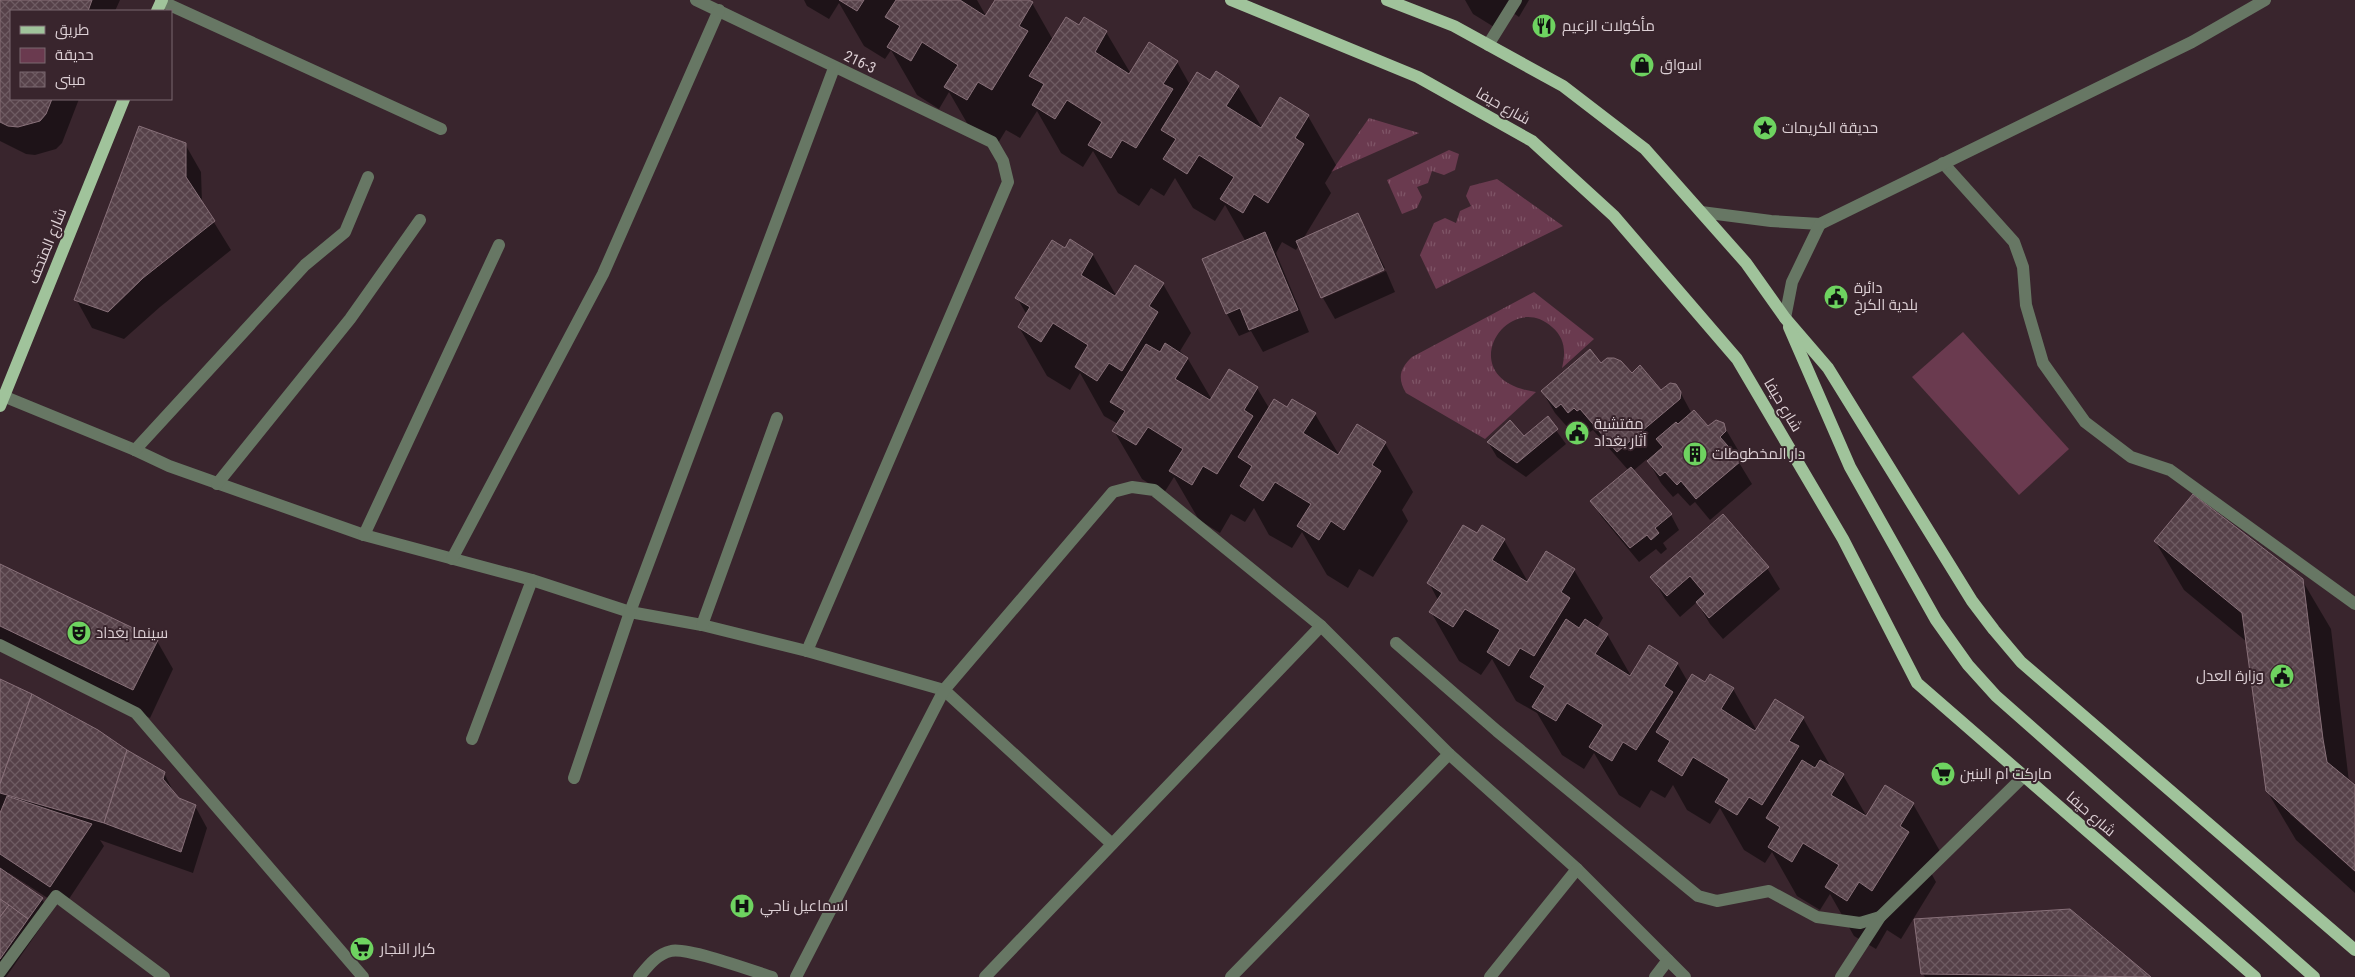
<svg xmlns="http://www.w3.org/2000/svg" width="2355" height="977" viewBox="0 0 2355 977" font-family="'Roboto Condensed',Cairo,sans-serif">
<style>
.grass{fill:url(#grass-tufts)}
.park{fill:#6a3a4f}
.shadow{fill:#0007}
.building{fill:url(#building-cross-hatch);stroke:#887079}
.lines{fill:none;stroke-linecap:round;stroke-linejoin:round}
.minor{stroke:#677764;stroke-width:12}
.major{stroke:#a0c39b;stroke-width:12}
.labels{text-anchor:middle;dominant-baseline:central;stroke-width:4;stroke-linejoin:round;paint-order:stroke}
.poi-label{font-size:15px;fill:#ddd0d5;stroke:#39252d;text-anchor:start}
.street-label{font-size:15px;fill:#ddd0d5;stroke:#39252d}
</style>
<defs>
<pattern id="grass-tufts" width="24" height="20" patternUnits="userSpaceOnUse" patternTransform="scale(1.25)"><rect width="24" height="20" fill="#6a3a4f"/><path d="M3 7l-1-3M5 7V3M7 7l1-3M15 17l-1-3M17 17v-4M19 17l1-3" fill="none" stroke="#7f5567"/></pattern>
<pattern id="building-cross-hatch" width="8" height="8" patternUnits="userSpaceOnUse" patternTransform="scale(1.25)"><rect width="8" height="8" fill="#564149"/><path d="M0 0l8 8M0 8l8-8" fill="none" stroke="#6e5b62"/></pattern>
</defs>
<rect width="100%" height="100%" fill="#39252d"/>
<g class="grass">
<polygon points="1369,118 1419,133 1331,172"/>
<polygon points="1449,150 1459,154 1455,170 1444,175 1432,171 1428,183 1417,187 1422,197 1417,208 1402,214 1387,180"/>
<polygon points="1497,179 1563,226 1436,289 1420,255 1434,223 1445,218 1456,223 1460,211 1471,206 1466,196 1470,186"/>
<path d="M1534 292 1594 339 1562 368C1566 352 1565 338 1552 327 1507 287 1449 380 1536 392L1485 439 1406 393C1397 378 1400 368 1412 357Z"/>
</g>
<polygon class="park" points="1963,332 2069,449 2019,495 1912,377"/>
<g class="shadow">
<polygon points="0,0 120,0 115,11 11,11 11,99 79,99 62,143 56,149 35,155 26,154 0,141"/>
<polygon points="804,0 977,0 986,16 996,0 1027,0 1032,3 1053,40 1079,27 1085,18 1106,32 1131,74 1177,62 1190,85 1210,81 1238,87 1262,128 1281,98 1308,116 1336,165 1325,183 1331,193 1303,239 1358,215 1385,268 1323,296 1323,298 1299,245 1296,250 1282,242 1276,253 1309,332 1263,352 1251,331 1239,336 1227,314 1204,259 1246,242 1225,205 1215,221 1193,208 1175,178 1164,196 1151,188 1139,206 1118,193 1093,151 1083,167 1061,153 1037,111 1020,138 1006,130 995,148 974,135 949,92 939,109 917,95 891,50 885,59 864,46 839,3 829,19 807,6"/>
<polygon points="1465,0 1529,0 1519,17 1506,8 1494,27 1473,14"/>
<polygon points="185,144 201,172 202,203 231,250 160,307 124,339 92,328 76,299"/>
<polygon points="1071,241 1093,255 1117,297 1163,284 1191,333 1180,351 1188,359 1212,400 1257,388 1269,408 1287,408 1315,414 1339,455 1385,443 1413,492 1402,510 1408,521 1373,577 1359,569 1348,588 1327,575 1302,532 1292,548 1269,535 1254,508 1245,522 1231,514 1220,533 1199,520 1174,477 1164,493 1142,479 1114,431 1118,424 1104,416 1080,373 1070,390 1047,376 1019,327 1027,315 1017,298 1065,250"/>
<polygon points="1386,271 1395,292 1335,319 1323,298"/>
<polygon points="1601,365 1632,375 1661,392 1678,388 1692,414 1708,428 1725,428 1738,450 1735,456 1752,484 1710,520 1695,502 1690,506 1678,493 1673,497 1661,483 1647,459 1633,471 1671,515 1679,530 1663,543 1667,549 1661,554 1656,549 1639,562 1601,516 1592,501 1629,471 1593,430 1590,432 1587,429 1582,434 1574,425 1569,429 1555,413 1542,391"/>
<polygon points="1547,418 1566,444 1526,477 1497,457 1488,442 1524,438"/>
<polygon points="1477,535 1504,540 1528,582 1574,570 1603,618 1597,628 1607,634 1631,676 1677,663 1688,682 1733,689 1757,731 1803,718 1831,767 1843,775 1867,817 1913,804 1941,853 1930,871 1936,882 1901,939 1887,930 1876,949 1854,936 1830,894 1820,910 1797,896 1772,852 1765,863 1744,850 1720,808 1710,824 1687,810 1673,785 1665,798 1651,790 1640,808 1619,795 1594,753 1584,769 1562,755 1537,713 1516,701 1492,659 1481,675 1459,661 1431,612 1438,600 1429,583"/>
<polygon points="2155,541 2302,580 2331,629 2349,782 2355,787 2355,869 2290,811 2290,814 2355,872 2355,893 2296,840 2267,791 2247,642 2184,590"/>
<polygon points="0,566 157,641 173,669 150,718 0,646"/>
<polygon points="1767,568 1780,589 1723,639 1710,624 1697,602 1680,617 1665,599 1652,577"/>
<polygon points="0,681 68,713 98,731 137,759 164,773 176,797 195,806 207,828 193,873 100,840 104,846 63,908 9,873 8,875 42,899 50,914 6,977 0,977 0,815 2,811 0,810"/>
<polygon points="2069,910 2149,977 1925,977 1923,974"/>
</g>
<g class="building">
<polygon points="0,0 92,0 88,11 11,11 11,99 52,99 46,114 40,121 18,127 8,126 0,122"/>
<polygon points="839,0 864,0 857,11"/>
<polygon points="896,0 960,0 985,16 995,0 1029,0 1033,2 1019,26 1028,31 992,90 978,82 967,100 944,87 958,65 922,42 911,61 887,47 900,26 885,17"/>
<polygon points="1066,17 1079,25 1084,17 1107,31 1095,52 1129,74 1149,42 1178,61 1163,84 1173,89 1136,148 1122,140 1111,158 1088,145 1102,122 1067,100 1055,119 1032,105 1044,84 1029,76"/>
<polygon points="1216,71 1239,86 1226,106 1261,128 1280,97 1309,115 1295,138 1304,144 1268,203 1254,194 1243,213 1220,199 1234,177 1199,155 1187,174 1163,159 1176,139 1161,130 1197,72 1210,80"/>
<polygon points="139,126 186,143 186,177 215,221 143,278 108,312 74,300"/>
<polygon points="1358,213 1384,270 1321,298 1296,241"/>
<polygon points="1265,232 1298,310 1249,330 1240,308 1226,314 1202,259"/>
<polygon points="1070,239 1093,254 1081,275 1115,296 1135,265 1164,283 1149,306 1158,312 1122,371 1109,363 1097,381 1075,367 1088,345 1053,323 1041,342 1018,327 1030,307 1015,298 1052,240 1065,248"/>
<polygon points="1165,343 1188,358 1175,379 1210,400 1229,369 1258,387 1244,410 1253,416 1217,474 1203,466 1192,485 1169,471 1183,449 1148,427 1136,445 1112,431 1125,411 1110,402 1146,344 1160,352"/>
<polygon points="1590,349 1601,363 1607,358 1614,358 1621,361 1632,373 1640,365 1661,390 1670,383 1676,384 1681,392 1680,399 1617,452 1580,409 1577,411 1574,408 1568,413 1561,404 1556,408 1541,391"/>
<polygon points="1274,399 1287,407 1292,399 1316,413 1303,433 1338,455 1357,424 1386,442 1372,465 1381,471 1344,530 1331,521 1319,540 1297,526 1311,504 1275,482 1263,501 1240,486 1252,466 1238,457"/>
<polygon points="1694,410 1708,426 1716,420 1724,423 1726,431 1720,437 1741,461 1696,499 1681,481 1677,485 1665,472 1660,476 1647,461 1663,447 1656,439 1676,422 1678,424"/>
<polygon points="1548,416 1558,429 1517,463 1487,442 1510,420 1524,436"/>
<polygon points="1631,467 1672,514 1655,528 1659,533 1651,540 1647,535 1630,548 1590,501"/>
<polygon points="2193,494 2303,579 2323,739 2327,762 2355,785 2355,871 2266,791 2242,613 2154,541"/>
<polygon points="1723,514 1769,567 1709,618 1696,602 1705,594 1690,576 1667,596 1650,577"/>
<polygon points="1463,525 1477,533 1482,525 1505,539 1492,560 1527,582 1546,551 1575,569 1561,592 1570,598 1534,656 1520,648 1509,666 1487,652 1500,630 1465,609 1453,627 1429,612 1442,593 1427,583"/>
<polygon points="0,564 158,640 133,690 0,626"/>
<polygon points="1566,619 1579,628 1585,619 1608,634 1595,654 1630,676 1649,645 1678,663 1664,686 1673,692 1636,750 1623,742 1612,761 1589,747 1603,725 1567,703 1556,721 1532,707 1545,686 1530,677"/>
<polygon points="1692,674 1705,682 1710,674 1734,688 1721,709 1755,731 1775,699 1804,717 1789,741 1799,746 1762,805 1749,797 1737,815 1715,802 1729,779 1693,757 1682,776 1658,761 1670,741 1656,732"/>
<polygon points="0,679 32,694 0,784"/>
<polygon points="32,694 98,730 127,750 104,823 0,793 0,784"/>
<polygon points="127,750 165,772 163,779 179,798 196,805 181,852 104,823"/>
<polygon points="1802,760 1815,768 1820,760 1844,774 1831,795 1866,816 1885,785 1914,803 1900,826 1909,832 1872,891 1859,882 1847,901 1825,887 1839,865 1803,843 1792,862 1768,847 1780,827 1766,818"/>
<polygon points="7,796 92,824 50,887 0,854 0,813"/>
<polygon points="0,868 43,898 28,919 0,899"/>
<polygon points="0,899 9,905 0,917"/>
<polygon points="9,905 28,919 0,959 0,917"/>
<polygon points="2070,909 2151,977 1921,974 1914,919"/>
</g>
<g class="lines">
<g class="minor">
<polyline points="696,0 992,142 1003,161 1008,182 807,651"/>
<polyline points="161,1 441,129"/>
<polyline points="1488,45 1516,0"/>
<polyline points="1943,163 2014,242 2023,267 2026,305 2043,363 2085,422 2131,457 2170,470 2355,604"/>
<polyline points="1701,212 1771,221 1820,224 2192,42 2265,0"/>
<polyline points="1785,318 1792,282 1820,224"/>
<polyline points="3,396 135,450 169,466 364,535 532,580 630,612 702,625 807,651 944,690 1112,844"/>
<polyline points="135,450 305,265 345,232 368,177"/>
<polyline points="217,484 350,319 420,220"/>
<polyline points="364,535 499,245"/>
<polyline points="452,559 603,274 719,10"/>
<polyline points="702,625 777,418"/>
<polyline points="1396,643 1497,731 1698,896 1717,901 1769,891 1817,917 1860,923 1880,917"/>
<polyline points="0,645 136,713 363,977"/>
<polyline points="472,739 532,580"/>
<polyline points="574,778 630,612 834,68"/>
<polyline points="0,972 56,896 164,977"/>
<path d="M639 977C648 966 657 954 671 951 687 947 753 971 772 977"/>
<polyline points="796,977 944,690 1113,492 1132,487 1154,490 1321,626 1449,754 1577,869 1685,977"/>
<polyline points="985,977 1321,626"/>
<polyline points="1231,977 1449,754"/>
<polyline points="1490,977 1577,869"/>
<polyline points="1655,977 1668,960"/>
<polyline points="1841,977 1880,917 2023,777"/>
</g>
<g class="major">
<polyline points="1231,0 1418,77 1532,141 1614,216 1737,359 1843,539 1917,683 2255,977"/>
<polyline points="1387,0 1454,26 1563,86 1645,149 1746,263 1785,318 1828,368 1972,601 1994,630 2021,662 2355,950"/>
<polyline points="157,11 162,0"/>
<polyline points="1789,327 1850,467 1936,620 1968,665 1996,696 2314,977"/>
<polyline points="0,406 124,99"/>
</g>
</g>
<defs>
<symbol id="restaurant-disc" viewBox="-11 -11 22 22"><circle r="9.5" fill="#6ed360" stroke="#39252d"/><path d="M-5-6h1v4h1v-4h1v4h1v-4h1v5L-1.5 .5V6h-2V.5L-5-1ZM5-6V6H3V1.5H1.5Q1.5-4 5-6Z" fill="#111"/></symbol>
<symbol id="shop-disc" viewBox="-11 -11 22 22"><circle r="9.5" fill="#6ed360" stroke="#39252d"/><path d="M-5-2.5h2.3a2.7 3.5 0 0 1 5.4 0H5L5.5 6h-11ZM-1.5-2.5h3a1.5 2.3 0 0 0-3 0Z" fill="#111"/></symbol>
<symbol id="sight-disc" viewBox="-11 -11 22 22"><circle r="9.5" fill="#6ed360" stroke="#39252d"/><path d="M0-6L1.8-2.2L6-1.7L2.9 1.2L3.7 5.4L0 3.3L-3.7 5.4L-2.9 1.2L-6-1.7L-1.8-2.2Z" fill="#111"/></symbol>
<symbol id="civic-disc" viewBox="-11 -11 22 22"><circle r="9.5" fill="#6ed360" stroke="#39252d"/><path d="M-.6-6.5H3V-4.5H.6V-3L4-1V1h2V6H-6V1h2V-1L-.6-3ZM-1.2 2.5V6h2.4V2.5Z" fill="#111"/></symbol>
<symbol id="building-disc" viewBox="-11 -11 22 22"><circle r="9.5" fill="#6ed360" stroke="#39252d"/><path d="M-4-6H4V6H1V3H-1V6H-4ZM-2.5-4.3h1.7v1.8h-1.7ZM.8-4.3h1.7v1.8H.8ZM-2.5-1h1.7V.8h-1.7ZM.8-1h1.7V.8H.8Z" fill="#111"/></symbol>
<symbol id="theatre-disc" viewBox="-11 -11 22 22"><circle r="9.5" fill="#6ed360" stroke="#39252d"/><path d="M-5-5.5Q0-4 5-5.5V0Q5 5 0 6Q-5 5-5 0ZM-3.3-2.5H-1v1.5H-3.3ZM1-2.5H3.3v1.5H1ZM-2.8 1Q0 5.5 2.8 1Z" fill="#111"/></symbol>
<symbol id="supermarket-disc" viewBox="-11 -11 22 22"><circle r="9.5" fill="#6ed360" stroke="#39252d"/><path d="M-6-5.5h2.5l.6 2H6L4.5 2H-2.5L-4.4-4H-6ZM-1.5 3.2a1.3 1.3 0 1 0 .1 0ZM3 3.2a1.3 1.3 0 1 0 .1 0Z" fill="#111"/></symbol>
<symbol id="hospital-disc" viewBox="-11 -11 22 22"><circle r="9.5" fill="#6ed360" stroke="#39252d"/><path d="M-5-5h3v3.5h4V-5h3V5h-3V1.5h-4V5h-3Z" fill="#111"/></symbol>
</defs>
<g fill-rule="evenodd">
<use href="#restaurant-disc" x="1530" y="12" width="28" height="28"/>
<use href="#shop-disc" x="1628" y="51" width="28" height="28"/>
<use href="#sight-disc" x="1751" y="114" width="28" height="28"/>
<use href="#civic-disc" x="1822" y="283" width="28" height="28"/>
<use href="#civic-disc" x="1563" y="419" width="28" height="28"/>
<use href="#building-disc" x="1681" y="440" width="28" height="28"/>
<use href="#theatre-disc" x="65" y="619" width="28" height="28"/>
<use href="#civic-disc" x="2268" y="662" width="28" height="28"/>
<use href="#supermarket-disc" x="1929" y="760" width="28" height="28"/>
<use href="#hospital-disc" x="728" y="892" width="28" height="28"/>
<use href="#supermarket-disc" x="348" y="935" width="28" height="28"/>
</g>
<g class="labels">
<g class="poi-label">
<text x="1562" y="26">مأكولات الزعيم</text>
<text x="1660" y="65">اسواق</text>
<text x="1782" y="128">حديقة الكريمات</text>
<text x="1854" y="288">دائرة<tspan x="1854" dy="17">بلدية الكرخ</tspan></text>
<text x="1594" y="424">مفتشية<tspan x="1594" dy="17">آثار بغداد</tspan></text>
<text x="1712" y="454">دار المخطوطات</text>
<text x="96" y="633">سينما بغداد</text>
<text x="2264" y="676" text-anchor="end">وزارة العدل</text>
<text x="1960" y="774">ماركت ام البنين</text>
<text x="760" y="906">اسماعيل ناجي</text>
<text x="380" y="949">كرار النجار</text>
</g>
<g class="street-label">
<text transform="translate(860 62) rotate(25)">216-3</text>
<text transform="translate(1503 106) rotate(29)">شارع حيفا</text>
<text transform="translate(47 246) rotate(-68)">شارع المتحف</text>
<text transform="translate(1783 405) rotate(59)">شارع حيفا</text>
<text transform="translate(2091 814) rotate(41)">شارع حيفا</text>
</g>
</g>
<rect x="10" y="10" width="162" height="90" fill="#39252d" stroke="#7b6970"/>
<rect x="20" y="26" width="25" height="8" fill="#a0c39b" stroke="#7b6970"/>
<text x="55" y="35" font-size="15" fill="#ddd0d5">طريق</text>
<rect x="20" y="48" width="25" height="15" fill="#6a3a4f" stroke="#7b6970"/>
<text x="55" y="60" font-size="15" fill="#ddd0d5">حديقة</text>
<rect x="20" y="72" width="25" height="15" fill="url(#building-cross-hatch)" stroke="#7b6970"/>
<text x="55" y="85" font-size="15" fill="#ddd0d5">مبنى</text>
</svg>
